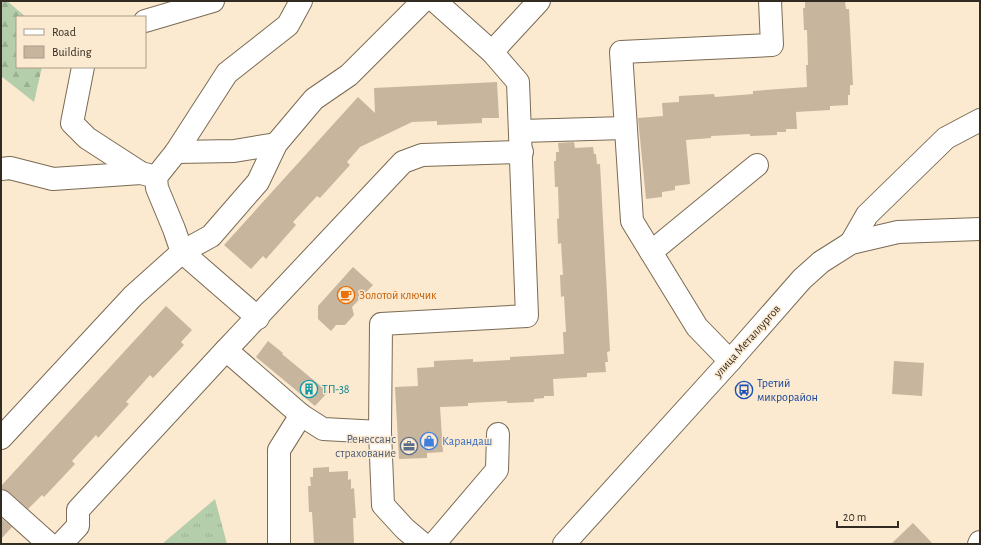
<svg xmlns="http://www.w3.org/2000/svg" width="981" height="545" viewBox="0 0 981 545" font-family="'Alegreya Sans',sans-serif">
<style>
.forest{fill:url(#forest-firs)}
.park{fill:url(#park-tufts)}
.building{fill:#c7b59d}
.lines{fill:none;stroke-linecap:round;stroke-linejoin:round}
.minor-casing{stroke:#7a6b54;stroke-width:24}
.minor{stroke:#fff;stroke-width:22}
.labels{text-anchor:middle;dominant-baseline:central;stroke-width:3;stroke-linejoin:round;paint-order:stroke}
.food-label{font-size:12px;fill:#c56008;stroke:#fbe9d0;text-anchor:start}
.street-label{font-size:12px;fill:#322b21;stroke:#fbe9d0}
.transit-label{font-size:12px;fill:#164399;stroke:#fbe9d0;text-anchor:start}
.culture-label{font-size:12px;fill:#0d838f;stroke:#fbe9d0;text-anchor:start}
.service-label{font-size:12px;fill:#4e5e75;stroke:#fbe9d0;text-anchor:end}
.shop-label{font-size:12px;fill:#366cbe;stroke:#fbe9d0;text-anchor:start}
</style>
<defs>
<pattern id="forest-firs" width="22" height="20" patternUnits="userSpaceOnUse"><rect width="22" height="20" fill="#b4cdab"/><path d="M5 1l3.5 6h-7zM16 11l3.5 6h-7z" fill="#9bb093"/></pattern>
<pattern id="park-tufts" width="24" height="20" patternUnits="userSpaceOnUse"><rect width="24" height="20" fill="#b4cdab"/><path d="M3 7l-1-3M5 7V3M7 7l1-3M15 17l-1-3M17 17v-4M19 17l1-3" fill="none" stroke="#9bb093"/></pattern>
</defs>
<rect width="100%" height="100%" fill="#fbe9d0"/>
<polygon class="forest" points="1,1 7,1 26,17 17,17 17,67 42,67 34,102 1,76"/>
<polygon class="park" points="215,499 227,544 162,544"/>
<g class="building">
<polygon points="805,1 845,1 846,9 849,9 853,85 850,85 850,95 848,95 848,105 830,106 830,110 796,112 797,129 786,129 786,132 777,132 777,135 750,136 750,134 711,136 711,138 686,140 690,184 675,186 675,190 662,192 662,197 646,199 638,118 663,116 662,103 679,102 679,96 714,94 715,97 753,94 753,91 807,87 806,65 808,65 807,30 804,30 803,8 805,8"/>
<polygon points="497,82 499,118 482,118 482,123 437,125 437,121 412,122 360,147 347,162 350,165 320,198 317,196 293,222 296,225 266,259 263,256 251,269 224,245 358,97 375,113 374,88"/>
<polygon points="574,142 575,148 593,147 594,154 596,154 597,164 600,164 610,351 607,352 608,362 605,362 606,372 587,373 587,377 553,379 554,396 544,396 544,398 534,399 534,402 507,403 507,401 468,403 468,406 440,407 443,452 427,453 427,458 399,459 395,387 418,386 417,368 434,367 434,361 473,359 473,362 510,360 510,357 564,354 563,332 566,332 564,296 561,297 560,275 563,275 561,243 558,244 557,219 559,218 558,187 555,187 554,161 556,161 556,152 559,152 558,143"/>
<polygon points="353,267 373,285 352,307 354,315 345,325 336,325 331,331 318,319 318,306"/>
<polygon points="166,306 192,330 181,342 184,345 153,378 150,375 126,402 129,404 98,438 96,435 72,461 75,464 44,497 42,495 28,509 9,492 1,489 1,486"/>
<polygon points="268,341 283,353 282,354 328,392 315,406 256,357"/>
<polygon points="894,361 924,363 922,396 892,394"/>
<polygon points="329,467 329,472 348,471 348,480 351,479 351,489 354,488 356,518 353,518 354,544 314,544 312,512 309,512 308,486 311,486 310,477 313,477 313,468"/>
<polygon points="1,518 12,527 1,539"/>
<polygon points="913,523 933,544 891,544"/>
</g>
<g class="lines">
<defs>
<g id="minor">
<polyline points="145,21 213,1"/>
<polyline points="492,52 539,1"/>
<polyline points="83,67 72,123 87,138 141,173 156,177"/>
<polyline points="521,131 625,128"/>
<polyline points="176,152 234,151 276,144"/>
<polyline points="1,169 10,168 53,179 141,173"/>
<polyline points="851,243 867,215 946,138 980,120"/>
<polyline points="651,252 757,165"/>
<polyline points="258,318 182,252 174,229 157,188 156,177 176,152 227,73 288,25 301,1"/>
<polyline points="226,350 403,162 422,155 522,152"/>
<polyline points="730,361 697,327 632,221 621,52 772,45 770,1"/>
<polyline points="1,438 133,296 182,252 211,236 258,182 276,144 314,99 349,75 423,1"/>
<polyline points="1,501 49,544"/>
<polyline points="61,544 78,526 78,510 226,350 301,415 323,429 380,432"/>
<polyline points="279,544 279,450 301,415"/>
<polyline points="423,544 405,529 383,505 380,432 381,324 527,316 518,82 492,52 435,1"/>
<polyline points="434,544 497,470 498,434"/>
<polyline points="564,544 730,361 802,279 821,262 851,243 898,232 980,229"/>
<polyline points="979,544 980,542"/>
</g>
</defs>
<use href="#minor" class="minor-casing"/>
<use href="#minor" class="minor"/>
</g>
<defs>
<symbol id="cafe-ring" viewBox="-11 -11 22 22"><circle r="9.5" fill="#fbe9d0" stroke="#e8710a" stroke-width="1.5"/><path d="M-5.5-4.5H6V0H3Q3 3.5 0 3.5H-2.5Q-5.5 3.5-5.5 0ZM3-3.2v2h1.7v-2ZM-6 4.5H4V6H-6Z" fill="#e8710a"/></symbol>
<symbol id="building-ring" viewBox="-11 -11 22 22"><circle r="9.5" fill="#fbe9d0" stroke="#0f9aa8" stroke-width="1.5"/><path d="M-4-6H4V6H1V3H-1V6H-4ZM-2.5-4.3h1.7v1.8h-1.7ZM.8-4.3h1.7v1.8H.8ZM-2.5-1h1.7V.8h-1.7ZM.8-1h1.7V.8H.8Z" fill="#0f9aa8"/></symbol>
<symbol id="bus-ring" viewBox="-11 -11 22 22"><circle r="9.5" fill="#fbe9d0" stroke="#1a4fb4" stroke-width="1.5"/><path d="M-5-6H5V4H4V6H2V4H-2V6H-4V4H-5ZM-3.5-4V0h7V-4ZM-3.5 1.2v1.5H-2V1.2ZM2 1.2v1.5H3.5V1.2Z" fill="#1a4fb4"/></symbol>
<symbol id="shop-ring" viewBox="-11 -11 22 22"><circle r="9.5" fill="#fbe9d0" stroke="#3f7fe0" stroke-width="1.5"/><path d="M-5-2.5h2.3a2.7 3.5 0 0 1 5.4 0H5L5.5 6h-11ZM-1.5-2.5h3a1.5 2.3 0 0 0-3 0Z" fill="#3f7fe0"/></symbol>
<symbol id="office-ring" viewBox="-11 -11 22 22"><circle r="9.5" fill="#fbe9d0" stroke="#5c6f8a" stroke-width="1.5"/><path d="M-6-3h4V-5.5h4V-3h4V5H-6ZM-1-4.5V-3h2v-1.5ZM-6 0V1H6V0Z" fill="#5c6f8a"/></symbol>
</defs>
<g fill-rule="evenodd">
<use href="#cafe-ring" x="336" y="285" width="20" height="20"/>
<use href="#building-ring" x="299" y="379" width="20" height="20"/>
<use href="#bus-ring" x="734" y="380" width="20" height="20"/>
<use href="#shop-ring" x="419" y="431" width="20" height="20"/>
<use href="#office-ring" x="399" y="436" width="20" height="20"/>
</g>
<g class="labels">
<g class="food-label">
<text x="359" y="295">Золотой ключик</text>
</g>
<g class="street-label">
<text transform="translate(747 341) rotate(-48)">улица Металлургов</text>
</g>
<g class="transit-label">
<text x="757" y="383">Третий<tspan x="757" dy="14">микрорайон</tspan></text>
</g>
<g class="culture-label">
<text x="322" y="389">ТП-38</text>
</g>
<g class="service-label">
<text x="396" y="439">Ренессанс<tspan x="396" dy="14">страхование</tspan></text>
</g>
<g class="shop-label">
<text x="442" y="441">Карандаш</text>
</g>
</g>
<rect width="981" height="545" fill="none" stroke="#322b21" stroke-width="4"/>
<rect x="16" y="16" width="130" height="52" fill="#fbe9d0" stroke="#ab9d8a"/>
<rect x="24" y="29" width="20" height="6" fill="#ffffff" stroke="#ab9d8a"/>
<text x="52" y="36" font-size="12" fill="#322b21">Road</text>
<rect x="24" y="46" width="20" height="12" fill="#c7b59d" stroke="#ab9d8a"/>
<text x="52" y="56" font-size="12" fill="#322b21">Building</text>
<path d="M837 521v6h61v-6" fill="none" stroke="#322b21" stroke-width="2"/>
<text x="843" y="521" font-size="12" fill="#322b21" stroke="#fbe9d0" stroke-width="3" paint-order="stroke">20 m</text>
</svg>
